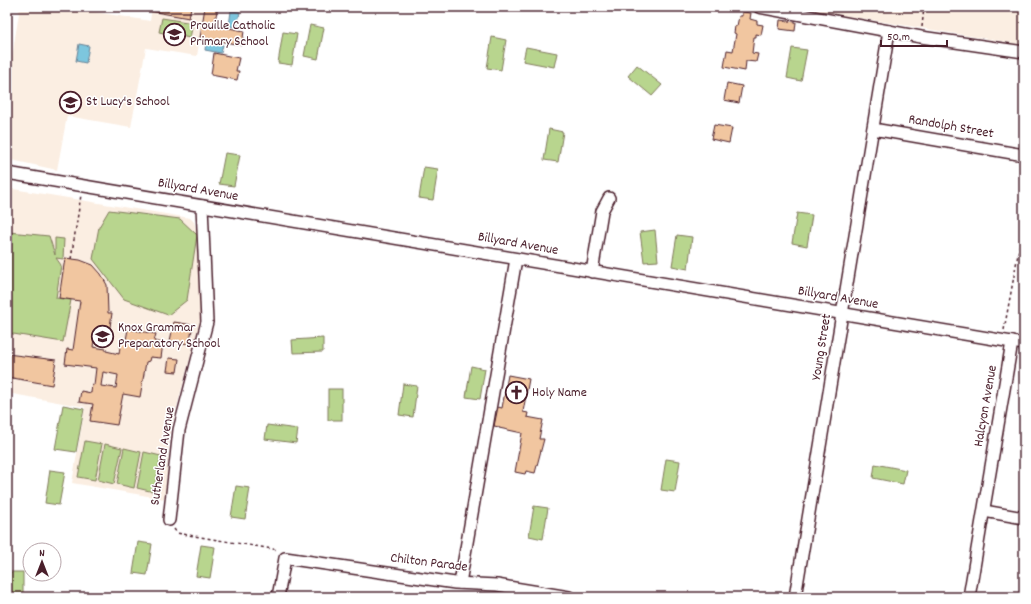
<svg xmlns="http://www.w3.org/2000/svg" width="1031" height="604" viewBox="0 0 1031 604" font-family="Dekko,sans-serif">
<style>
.built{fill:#fbeee2}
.green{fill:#b8d58e;stroke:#817a5c}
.water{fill:#7dc6de;stroke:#698396}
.building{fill:#f1c6a0;stroke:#4a1f2b;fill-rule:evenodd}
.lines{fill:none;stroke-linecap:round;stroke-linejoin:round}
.minor-casing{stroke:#4a1f2b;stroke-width:14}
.path{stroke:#4a1f2b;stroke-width:1.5;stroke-dasharray:3 3;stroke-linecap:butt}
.minor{stroke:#fff;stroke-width:11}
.labels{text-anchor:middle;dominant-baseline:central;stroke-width:3;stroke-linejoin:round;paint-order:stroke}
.poi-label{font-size:14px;fill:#4a1f2b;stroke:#fff;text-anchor:start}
.street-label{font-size:14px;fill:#4a1f2b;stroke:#fff}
</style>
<rect width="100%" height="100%" fill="#fff"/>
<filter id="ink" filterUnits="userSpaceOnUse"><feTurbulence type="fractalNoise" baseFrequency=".025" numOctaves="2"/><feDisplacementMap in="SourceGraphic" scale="8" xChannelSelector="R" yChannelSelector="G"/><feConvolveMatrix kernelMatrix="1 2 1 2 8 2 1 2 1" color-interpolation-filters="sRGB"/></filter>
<g filter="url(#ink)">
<g class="built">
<polygon points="20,7 65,7 150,21 152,7 205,7 197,56 146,48 131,127 67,116 57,170 7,159 7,88"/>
<polygon points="805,7 1024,7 1024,45 805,9"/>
<polygon points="7,188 190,218 194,222 201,246 200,322 170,432 165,499 72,483 85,407 7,393"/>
</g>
<g class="green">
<polygon points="162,18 193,23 190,38 159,32"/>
<polygon points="310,25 324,28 318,59 304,56"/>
<polygon points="283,32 297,34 292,65 278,63"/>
<polygon points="492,37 506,40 501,70 487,68"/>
<polygon points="526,47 557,53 554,67 523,61"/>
<polygon points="792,48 807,50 801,81 787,78"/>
<polygon points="637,65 662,85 652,96 628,76"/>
<polygon points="549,129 563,132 558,162 544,160"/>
<polygon points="225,153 240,155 234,186 219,184"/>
<polygon points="424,167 438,169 433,200 419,198"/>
<polygon points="109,210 180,219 197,235 187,300 168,315 124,299 93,259 99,227"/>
<polygon points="797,213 812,215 807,246 792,243"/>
<polygon points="655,230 658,261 644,262 640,232"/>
<polygon points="9,232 49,236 55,255 55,238 64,239 63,259 56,258 61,265 56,298 71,300 63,342 7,333 7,235"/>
<polygon points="677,235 692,237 688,269 672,266"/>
<polygon points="323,338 323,352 293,353 292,340"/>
<polygon points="471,366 485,369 480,399 466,397"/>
<polygon points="403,384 417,386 413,417 399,415"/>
<rect x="328" y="389" width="14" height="31"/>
<polygon points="63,405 84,409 76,452 55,449"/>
<polygon points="267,425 298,429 296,443 265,439"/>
<polygon points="85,441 102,444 95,480 78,477"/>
<polygon points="105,444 122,448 114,484 98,480"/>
<polygon points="124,448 141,452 134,488 117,484"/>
<polygon points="144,452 161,456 154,492 137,488"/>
<polygon points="666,459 680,461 675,492 661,490"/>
<polygon points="875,464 906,470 903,484 873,478"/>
<polygon points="50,470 65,472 59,505 45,503"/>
<polygon points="236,486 250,488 245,519 231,517"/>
<polygon points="534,506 548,508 543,539 529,536"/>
<polygon points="138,542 152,544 147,575 133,573"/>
<polygon points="201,545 215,547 210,578 196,576"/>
<rect x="8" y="572" width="15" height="25"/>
</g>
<g class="water">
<polygon points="231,11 240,12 237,27 229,26"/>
<polygon points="206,42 223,45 221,53 205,50"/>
<polygon points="79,44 89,46 86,63 76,61"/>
</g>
<g class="building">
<polygon points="151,7 191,7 189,18 150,11"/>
<polygon points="205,7 218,7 214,25 244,31 242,45 200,38"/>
<polygon points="742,12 751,13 750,19 757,21 757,24 763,25 761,35 756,34 756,37 754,37 752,53 758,54 756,62 746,61 745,71 724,67 727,50 733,51 736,34 734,33 735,26 737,26 739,16 742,16"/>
<polygon points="780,20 796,22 795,31 779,29"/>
<polygon points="214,53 239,58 236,71 239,71 237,80 211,75"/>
<polygon points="727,83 742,86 739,103 724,100"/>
<polygon points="714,125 732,128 729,143 711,139"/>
<path d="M65 258 80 260 93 265 101 274 107 285 108 313H112L109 334 95 332 93 347 106 349V351L119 354 121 339 126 340 128 329 156 334 154 341 163 343 161 358 150 357 149 361 146 362 140 397 123 394 117 425 90 421 93 404 79 402 81 391 91 393 92 384 94 385 96 368 65 364 67 349 73 350 80 301 59 298ZM103 372 118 375 116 388 101 386Z"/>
<polygon points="174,322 193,325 189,344 170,341"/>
<polygon points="7,354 56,360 52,385 7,377"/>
<polygon points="169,358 179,359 177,372 167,371"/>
<polygon points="508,375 529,379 523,412 528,413 527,417 543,420 539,439 544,439 535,473 526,471 525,474 515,472 522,433 499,428 499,427 494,426 498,407 502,408"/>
</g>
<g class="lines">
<defs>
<g id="minor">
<polyline points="759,7 921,37 1024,52"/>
<polyline points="873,129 1024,155"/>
<polyline points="7,173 1024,344"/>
<polyline points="592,272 602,211 609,198"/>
<polyline points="984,511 1024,518"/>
<polyline points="169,520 179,430 207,322 202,206"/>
<polyline points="460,583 516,259"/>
<polyline points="278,597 285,558 455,583 497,585 569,597"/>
<polyline points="795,597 889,31"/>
<polyline points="969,597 1012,342"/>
</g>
</defs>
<use href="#minor" class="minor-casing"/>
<g class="path">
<polyline points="922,27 924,7"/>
<polyline points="71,259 81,195"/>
<polyline points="1004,330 1024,222"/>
<polyline points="174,529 177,533 278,550"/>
<polyline points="453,597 454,593"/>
</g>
<use href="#minor" class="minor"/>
</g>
</g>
<defs>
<symbol id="school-ring" viewBox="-11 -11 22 22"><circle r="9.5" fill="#fff" stroke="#4a1f2b" stroke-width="1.5"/><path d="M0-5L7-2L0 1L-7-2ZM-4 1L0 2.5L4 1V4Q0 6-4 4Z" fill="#4a1f2b"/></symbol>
<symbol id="church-ring" viewBox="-11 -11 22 22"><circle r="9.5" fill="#fff" stroke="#4a1f2b" stroke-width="1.5"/><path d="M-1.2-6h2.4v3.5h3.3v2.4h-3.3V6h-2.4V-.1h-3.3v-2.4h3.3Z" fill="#4a1f2b"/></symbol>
</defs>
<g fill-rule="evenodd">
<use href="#school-ring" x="162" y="22" width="25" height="25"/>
<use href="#school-ring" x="58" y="90" width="25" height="25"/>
<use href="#school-ring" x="90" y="324" width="25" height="25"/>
<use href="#church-ring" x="504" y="380" width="25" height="25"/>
</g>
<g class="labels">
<g class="poi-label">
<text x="190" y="26">Prouille Catholic<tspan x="190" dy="16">Primary School</tspan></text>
<text x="86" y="102">St Lucy's School</text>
<text x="118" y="328">Knox Grammar<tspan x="118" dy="16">Preparatory School</tspan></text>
<text x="532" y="393">Holy Name</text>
</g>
<g class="street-label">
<text transform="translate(951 127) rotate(10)">Randolph Street</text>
<text transform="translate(198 190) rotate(10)">Billyard Avenue</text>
<text transform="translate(518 244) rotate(10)">Billyard Avenue</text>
<text transform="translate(838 298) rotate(10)">Billyard Avenue</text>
<text transform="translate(822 347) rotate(-81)">Young Street</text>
<text transform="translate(986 406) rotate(-80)">Halcyon Avenue</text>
<text transform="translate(163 456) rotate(-81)">Sutherland Avenue</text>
<text transform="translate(429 563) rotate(7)">Chilton Parade</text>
</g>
</g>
<rect width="1031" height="604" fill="none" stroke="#fff" stroke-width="24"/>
<rect x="12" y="12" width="1007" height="580" fill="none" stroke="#4a1f2b" stroke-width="1.5" filter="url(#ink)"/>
<g transform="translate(42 562)"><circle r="19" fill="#ffffff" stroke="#b7a5aa"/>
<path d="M0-3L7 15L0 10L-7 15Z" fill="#4a1f2b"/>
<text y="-6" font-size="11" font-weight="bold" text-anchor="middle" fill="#4a1f2b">N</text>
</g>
<path d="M881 40v6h66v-6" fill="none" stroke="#4a1f2b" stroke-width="2"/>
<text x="887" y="40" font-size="12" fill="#4a1f2b" stroke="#ffffff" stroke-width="3" paint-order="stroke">50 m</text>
</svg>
